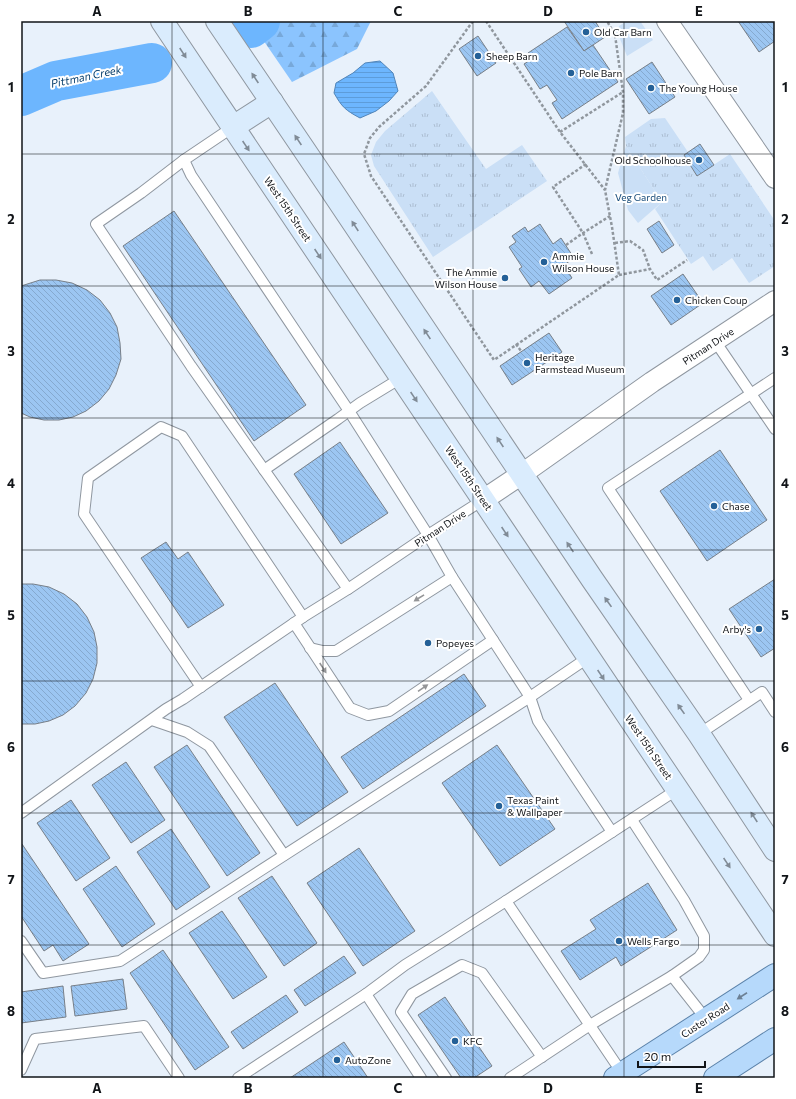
<svg xmlns="http://www.w3.org/2000/svg" width="796" height="1099" viewBox="0 0 796 1099" font-family="Commissioner,sans-serif">
<style>
.grass{fill:url(#grass-tufts)}
.forest{fill:url(#forest-firs)}
.garden{fill:#cadff6}
.water{fill:url(#water-rules);stroke:#5185b9}
.lines{fill:none;stroke-linecap:round;stroke-linejoin:round}
.river{stroke:#6db6fe;stroke-width:40}
.building{fill:url(#building-back-hatch);stroke:#777f88}
.lane-casing{stroke:#8f97a0;stroke-width:12}
.street-casing{stroke:#8f97a0;stroke-width:22}
.secondary-casing{stroke:#8f97a0;stroke-width:24}
.primary-casing{stroke:#5c83aa;stroke-width:24}
.path{stroke:#90979e;stroke-width:2.5;stroke-dasharray:3 2;stroke-linecap:butt}
.lane{stroke:#fff;stroke-width:10}
.street{stroke:#fff;stroke-width:20}
.secondary{stroke:#daecfd;stroke-width:22}
.primary{stroke:#b6d9fb;stroke-width:22}
.oneway{fill:#808b96}
.oneway2{fill:#949597}
.oneway3{fill:#6c8095}
.grid{fill:none;stroke:#111418;stroke-width:1;stroke-opacity:0.55}
.poi-dot{fill:#246097;stroke:#fff;stroke-width:1.5}
.labels{text-anchor:middle;dominant-baseline:central;stroke-width:4;stroke-linejoin:round;paint-order:stroke}
.poi-label{font-size:10px;fill:#111418;stroke:#fff;text-anchor:start}
.park-label{font-size:10px;fill:#184c7a;stroke:#fff}
.street-label{font-size:10px;fill:#111418;stroke:#fff}
.water-label{font-size:11px;font-style:italic;fill:#0a416e;stroke:#fff}
.neatline{fill:none;stroke:#111418;stroke-width:1.5}
.grid-label{font-size:13px;text-anchor:middle;font-weight:bold;fill:#111418}
</style>
<defs>
<pattern id="grass-tufts" width="24" height="20" patternUnits="userSpaceOnUse"><rect width="24" height="20" fill="#cadff6"/><path d="M3 7l-1-3M5 7V3M7 7l1-3M15 17l-1-3M17 17v-4M19 17l1-3" fill="none" stroke="#acbed2"/></pattern>
<pattern id="forest-firs" width="22" height="20" patternUnits="userSpaceOnUse"><rect width="22" height="20" fill="#8bc4fe"/><path d="M5 1l3.5 6h-7zM16 11l3.5 6h-7z" fill="#77a8d9"/></pattern>
<pattern id="water-rules" width="6" height="5" patternUnits="userSpaceOnUse"><rect width="6" height="5" fill="#6db6fe"/><path d="M0 2.5h6" fill="none" stroke="#5d9cd9"/></pattern>
<pattern id="building-back-hatch" width="6" height="6" patternUnits="userSpaceOnUse"><rect width="6" height="6" fill="#9cc6f2"/><path d="M-1 5l2 2M0 0l6 6M5-1l2 2" fill="none" stroke="#85a9cf"/></pattern>
</defs>
<rect width="100%" height="100%" fill="#e8f1fb"/>
<g class="grass">
<polygon points="432,91 486,169 522,145 547,181 433,257 374,166 371,155 376,142 385,131"/>
<polygon points="665,118 688,152 684,155 697,176 730,154 775,221 775,266 749,283 732,258 713,271 703,256 691,264 655,209 662,202 626,146 625,137 651,119"/>
</g>
<polygon class="forest" points="250,21 371,21 357,49 292,82"/>
<g class="garden">
<polygon points="627,21 640,21 653,40 627,56 620,39 619,26"/>
<polygon points="626,146 662,202 638,223 628,210 618,173"/>
</g>
<path class="water" d="M380 61 393 73 398 91 389 101 376 111 360 118C345 110 342 107 334 93L336 83 353 73 365 63Z"/>
<g class="lines">
<g class="river">
<polyline points="251,28 260,21"/>
<polyline points="21,96 56,81 152,63"/>
</g>
</g>
<g class="building">
<polygon points="564,21 595,21 605,37 584,51"/>
<polygon points="738,21 775,21 775,41 759,52"/>
<polygon points="567,27 584,51 593,45 618,82 562,119 552,103 557,100 547,85 540,89 524,64 532,59 528,53"/>
<polygon points="478,36 496,63 477,76 459,49"/>
<polygon points="652,62 675,97 649,114 626,79"/>
<polygon points="700,144 714,165 697,176 684,155"/>
<polygon points="174,211 306,405 254,441 123,246"/>
<polygon points="659,221 674,245 662,253 647,229"/>
<polygon points="540,224 553,244 561,238 574,258 564,265 572,278 549,294 539,281 531,287 519,269 522,267 509,247 516,242 512,236 525,227 528,232"/>
<polygon points="683,274 703,303 671,325 651,296"/>
<polygon points="40,280 56,280 72,283 87,290 100,300 110,313 117,327 120,343 121,359 116,375 109,389 99,401 86,411 73,417 59,420 44,420 30,417 21,413 21,286"/>
<polygon points="549,333 562,352 512,385 500,366"/>
<polygon points="340,442 388,513 341,544 294,474"/>
<polygon points="720,450 767,520 707,561 660,491"/>
<polygon points="166,542 178,559 188,552 224,605 188,628 141,558"/>
<polygon points="775,579 775,648 761,657 729,609"/>
<polygon points="21,584 33,584 49,587 64,594 77,604 87,617 94,632 97,647 97,663 93,679 86,693 75,706 63,715 49,721 35,724 21,724"/>
<polygon points="464,674 486,706 363,789 341,757"/>
<polygon points="275,683 348,792 297,826 224,717"/>
<polygon points="187,745 260,853 227,876 154,767"/>
<polygon points="497,745 555,829 500,866 442,783"/>
<polygon points="126,762 165,820 131,843 92,785"/>
<polygon points="71,800 110,858 76,881 37,823"/>
<polygon points="171,829 210,887 176,910 137,852"/>
<polygon points="22,844 89,944 63,961 53,945 44,951 21,916"/>
<polygon points="359,848 415,931 363,966 307,883"/>
<polygon points="116,866 155,924 122,947 83,889"/>
<polygon points="272,876 317,943 284,966 238,898"/>
<polygon points="648,883 677,930 621,966 616,957 580,980 561,951 596,929 590,920"/>
<polygon points="222,911 267,977 233,999 189,933"/>
<polygon points="163,950 229,1047 195,1070 130,973"/>
<polygon points="344,956 356,973 305,1006 294,990"/>
<polygon points="123,979 127,1009 75,1016 71,986"/>
<polygon points="63,986 66,1017 21,1023 21,992"/>
<polygon points="286,995 298,1012 243,1049 231,1032"/>
<polygon points="445,997 492,1066 474,1078 461,1078 418,1015"/>
<polygon points="344,1042 368,1078 290,1078"/>
</g>
<g class="lines">
<defs>
<g id="lane">
<polyline points="233,127 184,160 191,175 349,411 428,535 452,577 530,697 589,657"/>
<polyline points="184,160 141,193 96,224 191,366 348,589"/>
<polyline points="715,341 775,429"/>
<polyline points="264,470 338,419 360,403 401,378"/>
<polyline points="294,623 350,708 368,715 389,711 493,640"/>
<polyline points="310,648 323,651 336,651 452,577"/>
<polyline points="201,687 84,514 88,478 161,427 182,436 303,617"/>
<polyline points="749,700 608,488 775,378"/>
<polyline points="152,720 187,732 209,746 284,855"/>
<polyline points="699,734 762,692 775,712"/>
<polyline points="21,813 166,709 183,699 303,617 348,589 428,535 483,500"/>
<polyline points="632,820 684,900 704,936 704,950 699,957 672,976"/>
<polyline points="506,901 678,789"/>
<polyline points="21,941 43,973 120,961 530,697 538,721 612,832"/>
<polyline points="21,1070 35,1039 144,1026 179,1078"/>
<polyline points="238,1078 366,994"/>
<polyline points="421,1078 366,994 405,965 445,940 506,901 622,1073"/>
<polyline points="446,1078 401,1012 412,994 462,965 482,973 542,1057"/>
<polyline points="510,1078 590,1025 672,976 706,1019"/>
</g>
<g id="street">
<polyline points="667,21 775,178"/>
<polyline points="483,500 522,474 652,382 775,301"/>
</g>
<g id="secondary">
<polyline points="162,21 775,935"/>
<polyline points="217,21 330,188 592,579 699,734 775,850"/>
<polyline points="233,127 272,102"/>
</g>
<g id="primary">
<polyline points="615,1078 775,975"/>
<polyline points="715,1078 775,1039"/>
</g>
</defs>
<use href="#lane" class="lane-casing"/>
<use href="#street" class="street-casing"/>
<use href="#secondary" class="secondary-casing"/>
<use href="#primary" class="primary-casing"/>
<g class="path">
<polyline points="473,21 426,86 379,127 370,138 364,154 371,176 494,360 619,275 612,227 605,190 623,113 623,92 615,35 607,21"/>
<polyline points="486,21 560,132 605,190"/>
<polyline points="560,132 623,92"/>
<polyline points="586,164 553,187 583,233 592,254"/>
<polyline points="615,243 630,241 643,250 650,269"/>
<polyline points="566,245 583,233 610,216"/>
<polyline points="619,275 650,269 657,280 687,260"/>
<polyline points="516,344 521,351"/>
</g>
<use href="#lane" class="lane"/>
<use href="#street" class="street"/>
<use href="#secondary" class="secondary"/>
<use href="#primary" class="primary"/>
</g>
<defs><path id="oneway-solid" d="M-6-.8H1V-3.2L6.5 0L1 3.2V.8H-6Z"/></defs>
<g class="oneway">
<use href="#oneway-solid" transform="translate(183 53) rotate(57)"/>
<use href="#oneway-solid" transform="translate(255 78) rotate(-124)"/>
<use href="#oneway-solid" transform="translate(298 140) rotate(-124)"/>
<use href="#oneway-solid" transform="translate(246 146) rotate(56)"/>
<use href="#oneway-solid" transform="translate(355 226) rotate(-123)"/>
<use href="#oneway-solid" transform="translate(318 254) rotate(56)"/>
<use href="#oneway-solid" transform="translate(427 334) rotate(-124)"/>
<use href="#oneway-solid" transform="translate(414 397) rotate(56)"/>
<use href="#oneway-solid" transform="translate(500 442) rotate(-124)"/>
<use href="#oneway-solid" transform="translate(505 532) rotate(56)"/>
<use href="#oneway-solid" transform="translate(570 547) rotate(-124)"/>
<use href="#oneway-solid" transform="translate(608 602) rotate(-125)"/>
<use href="#oneway-solid" transform="translate(601 675) rotate(56)"/>
<use href="#oneway-solid" transform="translate(681 709) rotate(-125)"/>
<use href="#oneway-solid" transform="translate(754 817) rotate(-123)"/>
<use href="#oneway-solid" transform="translate(727 863) rotate(56)"/>
</g>
<g class="oneway2">
<use href="#oneway-solid" transform="translate(419 598) rotate(148)"/>
<use href="#oneway-solid" transform="translate(323 668) rotate(57)"/>
<use href="#oneway-solid" transform="translate(423 688) rotate(-34)"/>
</g>
<use class="oneway3" href="#oneway-solid" transform="translate(742 996) rotate(147)"/>
<path class="grid" d="M172 21V1078M323 21V1078M473 21V1078M624 21V1078M21 154H775M21 286H775M21 418H775M21 550H775M21 681H775M21 813H775M21 945H775"/>
<g class="poi-dot">
<circle cx="586" cy="32" r="4"/>
<circle cx="478" cy="56" r="4"/>
<circle cx="571" cy="73" r="4"/>
<circle cx="651" cy="88" r="4"/>
<circle cx="699" cy="160" r="4"/>
<circle cx="544" cy="262" r="4"/>
<circle cx="505" cy="278" r="4"/>
<circle cx="677" cy="300" r="4"/>
<circle cx="527" cy="363" r="4"/>
<circle cx="714" cy="506" r="4"/>
<circle cx="759" cy="629" r="4"/>
<circle cx="428" cy="643" r="4"/>
<circle cx="499" cy="806" r="4"/>
<circle cx="619" cy="941" r="4"/>
<circle cx="455" cy="1041" r="4"/>
<circle cx="337" cy="1060" r="4"/>
</g>
<g class="labels">
<g class="poi-label">
<text x="594" y="32">Old Car Barn</text>
<text x="486" y="56">Sheep Barn</text>
<text x="579" y="73">Pole Barn</text>
<text x="659" y="88">The Young House</text>
<text x="691" y="160" text-anchor="end">Old Schoolhouse</text>
<text x="552" y="256">Ammie<tspan x="552" dy="12">Wilson House</tspan></text>
<text x="497" y="272" text-anchor="end">The Ammie<tspan x="497" dy="12">Wilson House</tspan></text>
<text x="685" y="300">Chicken Coup</text>
<text x="535" y="357">Heritage<tspan x="535" dy="12">Farmstead Museum</tspan></text>
<text x="722" y="506">Chase</text>
<text x="751" y="629" text-anchor="end">Arby's</text>
<text x="436" y="643">Popeyes</text>
<text x="507" y="800">Texas Paint<tspan x="507" dy="12">&amp; Wallpaper</tspan></text>
<text x="627" y="941">Wells Fargo</text>
<text x="463" y="1041">KFC</text>
<text x="345" y="1060">AutoZone</text>
</g>
<g class="park-label">
<text x="641" y="197">Veg Garden</text>
</g>
<g class="street-label">
<text transform="translate(288 209) rotate(56)">West 15th Street</text>
<text transform="translate(708 346) rotate(-33)">Pitman Drive</text>
<text transform="translate(469 478) rotate(56)">West 15th Street</text>
<text transform="translate(440 528) rotate(-33)">Pitman Drive</text>
<text transform="translate(649 747) rotate(56)">West 15th Street</text>
<text transform="translate(705 1020) rotate(-33)">Custer Road</text>
</g>
<g class="water-label">
<text transform="translate(86 76) rotate(-12)">Pittman Creek</text>
</g>
</g>
<rect width="796" height="1099" fill="none" stroke="#ffffff" stroke-width="44"/>
<path d="M638 1061v6h67v-6" fill="none" stroke="#111418" stroke-width="2"/>
<text x="644" y="1061" font-size="12" fill="#111418" stroke="#ffffff" stroke-width="3" paint-order="stroke">20 m</text>
<rect x="22" y="22" width="752" height="1055" class="neatline"/>
<g class="grid-label">
<text x="97" y="16">A</text>
<text x="248" y="16">B</text>
<text x="398" y="16">C</text>
<text x="548" y="16">D</text>
<text x="699" y="16">E</text>
<text x="11" y="92">1</text>
<text x="785" y="92">1</text>
<text x="11" y="224">2</text>
<text x="785" y="224">2</text>
<text x="11" y="356">3</text>
<text x="785" y="356">3</text>
<text x="11" y="488">4</text>
<text x="785" y="488">4</text>
<text x="11" y="620">5</text>
<text x="785" y="620">5</text>
<text x="11" y="752">6</text>
<text x="785" y="752">6</text>
<text x="11" y="884">7</text>
<text x="785" y="884">7</text>
<text x="11" y="1016">8</text>
<text x="785" y="1016">8</text>
<text x="97" y="1093">A</text>
<text x="248" y="1093">B</text>
<text x="398" y="1093">C</text>
<text x="548" y="1093">D</text>
<text x="699" y="1093">E</text>
</g>
</svg>
